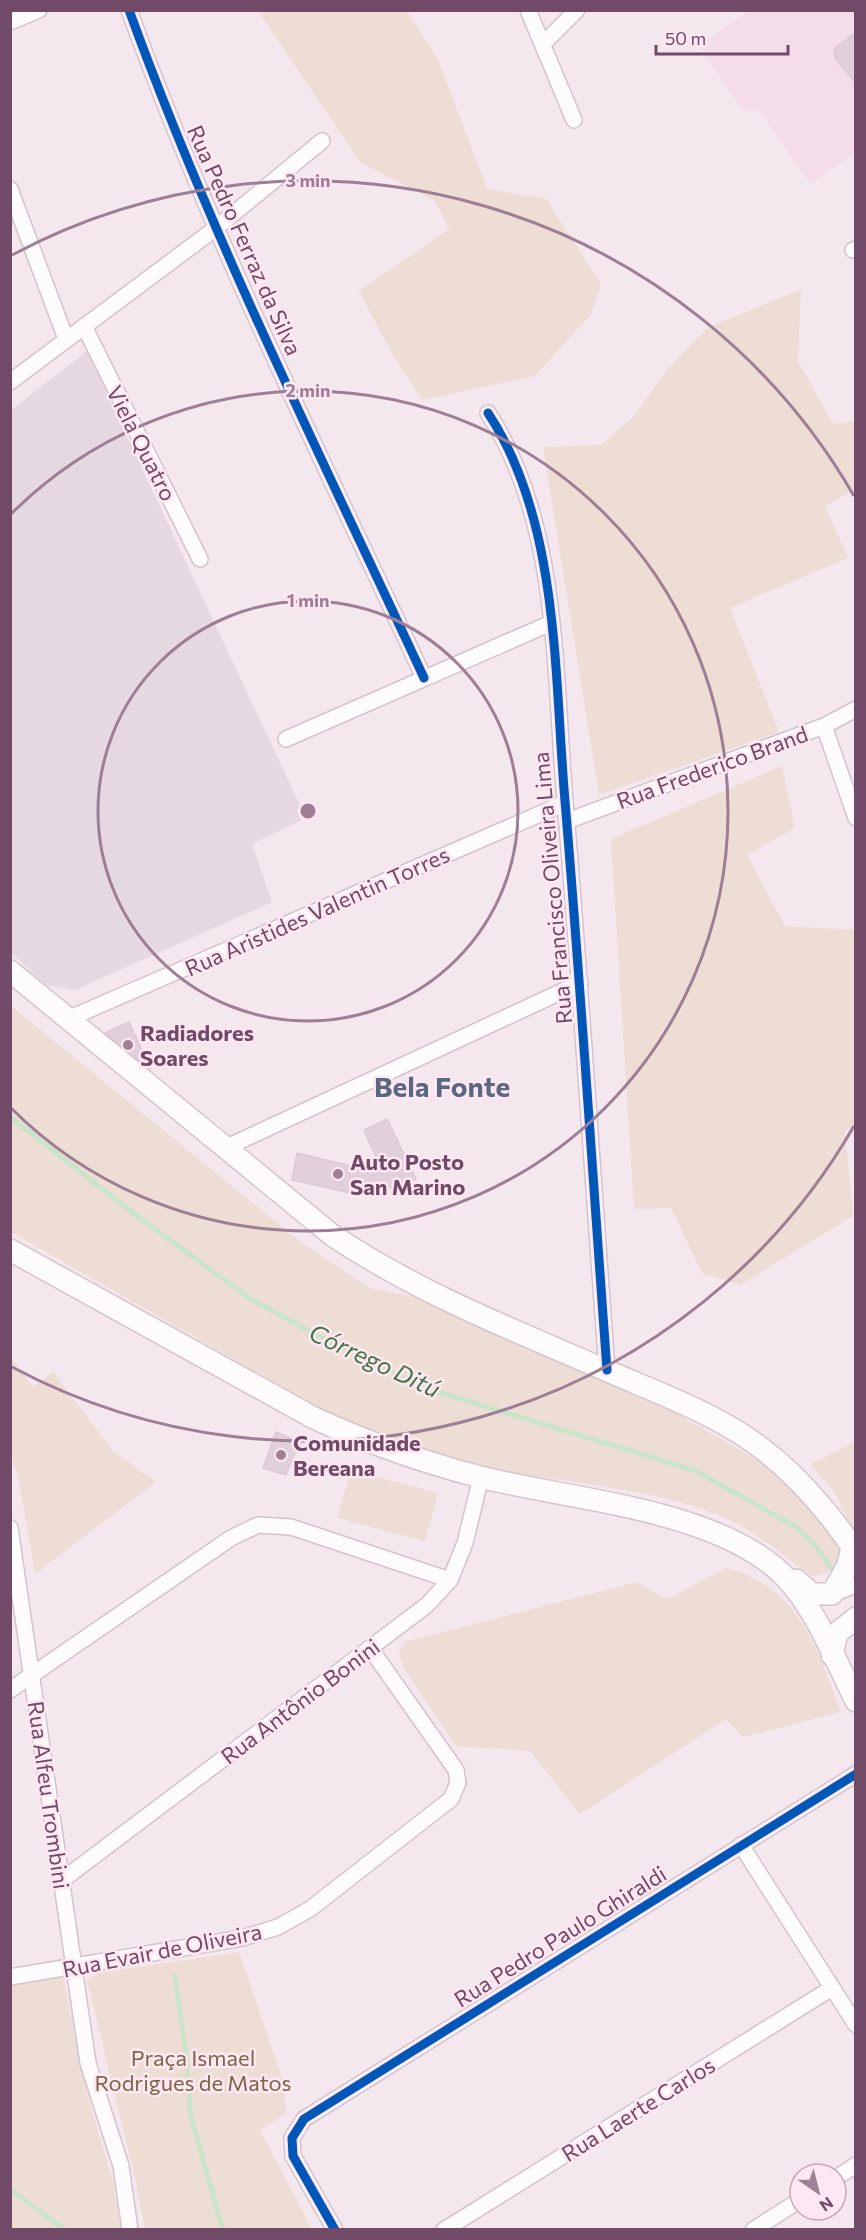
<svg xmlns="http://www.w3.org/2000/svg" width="866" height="2240" viewBox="0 0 866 2240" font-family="Commissioner,sans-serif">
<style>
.residential{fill:#f4dce8}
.industrial{fill:#e6d8e0}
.green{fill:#edddd5}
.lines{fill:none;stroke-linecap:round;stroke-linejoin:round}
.stream{stroke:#cae4c9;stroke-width:5}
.building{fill:#e1cfdb;stroke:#ddc9d6;stroke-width:1.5}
.minor-casing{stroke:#d3c3cd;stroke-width:18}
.secondary-casing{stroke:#d5c4ce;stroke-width:24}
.minor{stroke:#fefbfc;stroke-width:15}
.secondary{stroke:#fefbfc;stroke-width:21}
.cycleway-casing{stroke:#fee7f2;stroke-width:13}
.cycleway{stroke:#0057b8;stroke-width:9}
.ring{fill:none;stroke:#9d7e94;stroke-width:3}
.poi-dot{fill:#9f8196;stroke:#fee7f2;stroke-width:2}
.labels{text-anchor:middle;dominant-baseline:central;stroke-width:5;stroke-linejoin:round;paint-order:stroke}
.street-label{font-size:22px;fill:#704a66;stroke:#fee7f2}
.poi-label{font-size:22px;font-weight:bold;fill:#704a66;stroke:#fee7f2;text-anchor:start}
.park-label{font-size:22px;fill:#7b6645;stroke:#fee7f2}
.water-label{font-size:24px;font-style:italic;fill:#3f7642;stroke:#fee7f2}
.district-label{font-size:28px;font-weight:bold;fill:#586980;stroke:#fee7f2}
.centre{fill:#9d7e94;stroke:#fee7f2;stroke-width:3}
.ring-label{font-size:18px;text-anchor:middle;font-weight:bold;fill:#9d7e94;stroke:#fee7f2;stroke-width:5;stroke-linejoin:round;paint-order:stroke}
</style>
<rect width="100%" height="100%" fill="#f5e7ee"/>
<polygon class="residential" points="749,11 855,11 855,153 810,183 758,109 744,112 699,46"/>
<polygon class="industrial" points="87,351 306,818 252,844 272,902 75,990 46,985 11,953 10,411"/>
<g class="green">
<polygon points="258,11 407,11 438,59 487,189 546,199 601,284 592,313 535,376 422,400 392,354 359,291 449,229 435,201 360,162"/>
<polygon points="801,289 798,361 833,424 855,421 855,489 825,506 848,558 730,608 779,732 599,795 543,447 601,445 633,417 666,371 707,328"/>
<polygon points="782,766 795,828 747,855 785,926 853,930 855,935 855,1125 845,1131 853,1216 740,1285 702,1273 671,1208 634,1209 611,839"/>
<path d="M10 1005 303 1244 371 1289 426 1298 667 1408 776 1471 807 1502 839 1546V1560L828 1573 812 1576C784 1558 760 1533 729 1520 655 1487 568 1484 489 1469 427 1458 369 1433 314 1405L11 1232Z"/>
<polygon points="10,1356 33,1387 53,1372 113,1451 156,1482 35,1574 18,1475 11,1456"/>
<polygon points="855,1442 855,1534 834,1491 810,1464"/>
<polygon points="351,1470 438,1493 425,1541 337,1518"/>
<path d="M726 1568C798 1585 818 1650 841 1712L743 1737 726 1719 580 1814 530 1751 456 1746 404 1668 399 1652 405 1642 637 1582 667 1599Z"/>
<polygon points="239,1952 282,2078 287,2113 260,2130 312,2229 145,2229 136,2182 87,1980 102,1972"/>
<polygon points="63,1976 88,2096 113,2182 121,2229 11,2230 11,1985"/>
</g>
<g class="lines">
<g class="stream">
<polyline points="10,1117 137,1216 251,1299 331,1343 425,1388 694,1470 796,1527 813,1543 832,1569"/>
<polyline points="175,1976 186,2055 191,2117 223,2230"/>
<polyline points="10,2189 65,2230"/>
</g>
</g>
<g class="building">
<polygon points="855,33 855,82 835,58 834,49"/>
<polygon points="129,1022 151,1070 105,1033"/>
<polygon points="387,1119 416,1179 392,1191 389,1185 364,1196 292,1180 297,1153 359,1168 377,1159 364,1130"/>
<polygon points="276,1432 299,1442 286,1475 263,1468"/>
</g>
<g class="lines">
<defs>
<g id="minor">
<path d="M129 10C212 239 322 458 424 678"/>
<polyline points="528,10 574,120"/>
<polyline points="10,22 39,10"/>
<polyline points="543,44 577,10"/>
<polyline points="10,189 66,339"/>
<polyline points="853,250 856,249"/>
<polyline points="84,326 200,559"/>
<polyline points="10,382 216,228 322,141"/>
<path d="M488 413C560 522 554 676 565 801 581 991 593 1181 607 1370"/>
<polyline points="824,726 856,818"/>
<polyline points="286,739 551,623"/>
<polyline points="567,821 824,726 856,709"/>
<polyline points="70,1018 565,803"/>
<polyline points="227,1147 580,983"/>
<polyline points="10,1528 88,2063 121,2166 130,2230"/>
<polyline points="832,1594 856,1585"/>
<polyline points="10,1690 231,1538 258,1525 291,1527 450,1580"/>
<polyline points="741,1845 856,2025"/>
<polyline points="61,1881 427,1605 450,1580 465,1543 481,1477"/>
<polyline points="10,1977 242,1938 278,1927 310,1909 451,1799 458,1783 456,1770 370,1648"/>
<polyline points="836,2178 856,2165"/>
<polyline points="335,2230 293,2156 292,2138 304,2119 856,1774"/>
<polyline points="444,2230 832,1988"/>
<polyline points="753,2230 800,2200"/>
</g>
<g id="secondary">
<path d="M10 971 332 1235C418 1293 516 1331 610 1372 658 1393 711 1412 753 1442 794 1471 828 1511 856 1552"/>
<path d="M10 1250 314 1418C368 1443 423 1462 480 1477 570 1500 722 1509 787 1579 818 1613 835 1660 856 1701"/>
<polyline points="796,1580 812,1594 832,1594 848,1565 852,1547"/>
<polyline points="832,1655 837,1633 856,1618"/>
</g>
</defs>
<use href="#minor" class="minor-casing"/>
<use href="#secondary" class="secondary-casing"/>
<use href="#minor" class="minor"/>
<use href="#secondary" class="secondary"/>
<defs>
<g id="cycleway">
<path d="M129 10C212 239 322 458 424 678"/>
<path d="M488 413C560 522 554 676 565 801 581 991 593 1181 607 1370"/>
<polyline points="335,2230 293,2156 292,2138 304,2119 856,1774"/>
</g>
</defs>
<use href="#cycleway" class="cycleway-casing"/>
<use href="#cycleway" class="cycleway"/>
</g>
<g class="ring">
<circle cx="308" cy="811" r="210"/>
<path d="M11 514A420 420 0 1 1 11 1108"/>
<path d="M854 1126A630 630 0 0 1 12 1367M12 255A630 630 0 0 1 854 496"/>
</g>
<g class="poi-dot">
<circle cx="128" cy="1045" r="6"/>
<circle cx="338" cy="1174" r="6"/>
<circle cx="281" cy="1455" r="6"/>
</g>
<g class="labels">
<g class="street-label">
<text transform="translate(245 240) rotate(66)">Rua Pedro Ferraz da Silva</text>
<text transform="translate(142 443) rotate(63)">Viela Quatro</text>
<text transform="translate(712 767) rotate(-20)">Rua Frederico Brand</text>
<text transform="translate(552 888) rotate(-95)">Rua Francisco Oliveira Lima</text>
<text transform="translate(317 911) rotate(-24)">Rua Aristides Valentin Torres</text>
<text transform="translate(300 1701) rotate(-37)">Rua Antônio Bonini</text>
<text transform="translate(49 1795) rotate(82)">Rua Alfeu Trombini</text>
<text transform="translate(560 1936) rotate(-32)">Rua Pedro Paulo Ghiraldi</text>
<text transform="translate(162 1950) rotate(-11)">Rua Evair de Oliveira</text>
<text transform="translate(638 2109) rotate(-32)">Rua Laerte Carlos</text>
</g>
<g class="poi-label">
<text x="140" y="1032">Radiadores<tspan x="140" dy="25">Soares</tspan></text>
<text x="350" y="1161">Auto Posto<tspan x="350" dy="25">San Marino</tspan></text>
<text x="293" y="1442">Comunidade<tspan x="293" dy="25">Bereana</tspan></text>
</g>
<g class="park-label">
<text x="193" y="2057">Praça Ismael<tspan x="193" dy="25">Rodrigues de Matos</tspan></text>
</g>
<g class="water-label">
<text transform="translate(375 1360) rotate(25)">Córrego Ditú</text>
</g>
<g class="district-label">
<text x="442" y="1086">Bela Fonte</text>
</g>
</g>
<circle cx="308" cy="811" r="9" class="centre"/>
<g class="ring-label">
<text x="308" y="187">3 min</text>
<text x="308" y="397">2 min</text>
<text x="308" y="607">1 min</text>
</g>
<rect width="866" height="2240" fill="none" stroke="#704a66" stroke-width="24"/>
<g transform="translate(818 2192) rotate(145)"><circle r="28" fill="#fee7f2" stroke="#c5a8ba" stroke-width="1.5"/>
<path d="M0-4.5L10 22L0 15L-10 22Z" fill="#9f8196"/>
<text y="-9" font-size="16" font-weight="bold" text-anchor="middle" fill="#704a66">N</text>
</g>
<path d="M656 45v9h132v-9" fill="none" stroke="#704a66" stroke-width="3"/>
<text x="665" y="45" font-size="18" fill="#704a66" stroke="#fee7f2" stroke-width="4.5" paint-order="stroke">50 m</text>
</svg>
